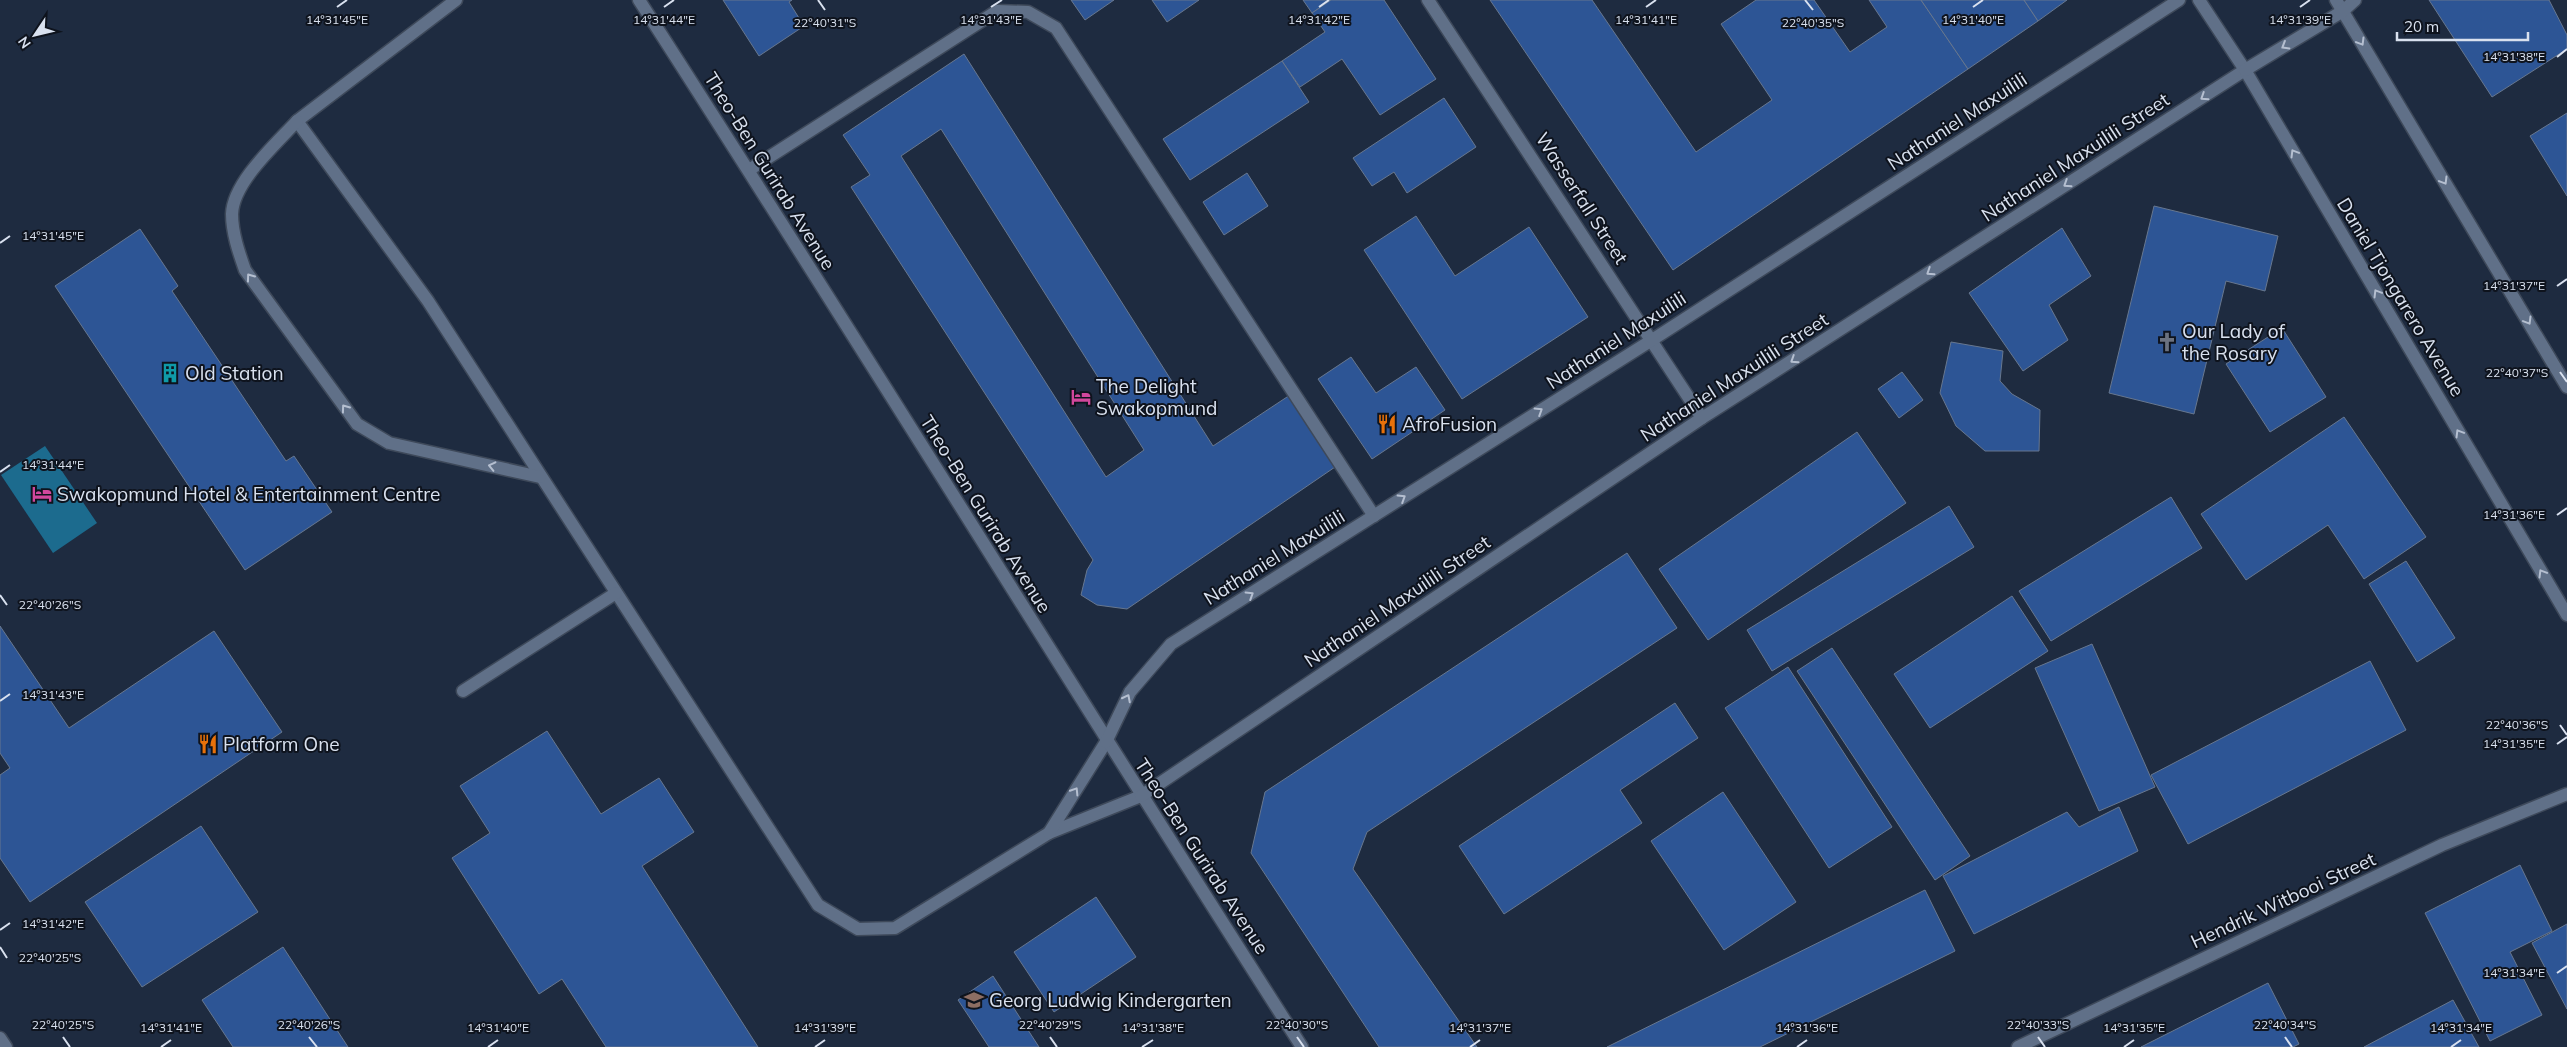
<svg xmlns="http://www.w3.org/2000/svg" width="2567" height="1047" viewBox="0 0 2567 1047" font-family="Mulish,sans-serif">
<style>
.water{fill:#1c6b8e}
.building{fill:#2d5595;stroke:#67778f;fill-rule:evenodd}
.lines{fill:none;stroke-linecap:round;stroke-linejoin:round}
.lane-casing{stroke:#3e495a;stroke-width:15}
.street-casing{stroke:#3e495a;stroke-width:15}
.secondary-casing{stroke:#3e495a;stroke-width:15}
.lane{stroke:#607088;stroke-width:12}
.street{stroke:#607088;stroke-width:12}
.secondary{stroke:#607088;stroke-width:12}
.oneway{stroke:#b5bfd0}
.ticks{fill:none;stroke:#d9e1ef;stroke-width:2}
.labels{text-anchor:middle;dominant-baseline:central;stroke-width:4;stroke-linejoin:round;paint-order:stroke}
.street-label{font-size:19px;fill:#d9e1ef;stroke:#0e131d}
.poi-label{font-size:19px;fill:#d9e1ef;stroke:#0e131d;text-anchor:start}
.ticks-label{font-size:12px;text-anchor:middle;fill:#d9e1ef;stroke:#0e131d;stroke-width:4;stroke-linejoin:round;paint-order:stroke}
</style>
<rect width="100%" height="100%" fill="#1e2b40"/>
<polygon class="water" points="45,446 97,523 53,553 1,475"/>
<g class="building">
<polygon points="723,0 792,0 789,2 804,26 759,56"/>
<polygon points="1071,0 1114,0 1085,20"/>
<polygon points="1152,0 1199,0 1167,22"/>
<polygon points="1303,0 1331,0 1312,13"/>
<polygon points="1331,0 1384,0 1436,79 1380,115 1342,59 1300,87 1282,61 1325,32 1312,13"/>
<polygon points="1490,0 1592,0 1696,152 1772,100 1721,24 1756,0 1814,0 1850,52 1887,27 1869,0 1921,0 1968,69 1673,270"/>
<polygon points="1921,0 2024,0 2038,21 1968,69"/>
<polygon points="2024,0 2067,0 2038,21"/>
<polygon points="2429,0 2549,0 2567,35 2567,49 2492,97"/>
<path d="M964 54 1213 446 1290 395 1338 465 1127 609 1097 605 1081 595 1087 570 1093 560 851 187 870 175 843 135ZM941 129 1144 450 1106 477 901 156Z"/>
<polygon points="1282,61 1309,102 1190,180 1163,139"/>
<polygon points="1444,98 1476,147 1407,193 1394,172 1372,186 1353,158"/>
<polygon points="2567,113 2567,196 2530,136"/>
<polygon points="1247,173 1268,206 1224,235 1203,202"/>
<polygon points="2154,206 2278,236 2265,291 2226,281 2194,414 2109,393"/>
<polygon points="1416,216 1455,276 1529,227 1588,317 1462,399 1364,250"/>
<polygon points="2062,228 2091,276 2049,305 2068,340 2023,371 1969,293"/>
<polygon points="140,229 178,286 172,291 286,461 294,456 332,512 245,570 55,286"/>
<polygon points="2282,328 2326,397 2270,432 2226,364"/>
<polygon points="1951,342 2003,351 2000,381 2012,394 2040,410 2039,451 1985,451 1956,426 1940,393"/>
<polygon points="1351,357 1376,393 1416,367 1445,410 1372,459 1318,379"/>
<polygon points="1902,372 1923,400 1899,418 1878,389"/>
<polygon points="2344,417 2426,537 2364,579 2328,525 2246,580 2201,514"/>
<polygon points="1857,432 1906,503 1708,640 1659,569"/>
<polygon points="2171,497 2202,548 2051,641 2019,591"/>
<polygon points="1949,506 1974,547 1772,671 1747,630"/>
<polygon points="1627,553 1677,628 1367,832 1353,869 1477,1047 1379,1047 1251,853 1265,792"/>
<polygon points="2406,561 2455,638 2417,662 2369,584"/>
<polygon points="2012,596 2048,651 1930,728 1894,674"/>
<polygon points="0,626 69,728 214,631 282,732 30,902 0,858 0,775 10,768 0,753"/>
<polygon points="2092,644 2155,787 2099,811 2035,668"/>
<polygon points="1832,648 1970,856 1935,880 1797,671"/>
<polygon points="2370,661 2406,730 2188,844 2151,775"/>
<polygon points="1788,667 1892,827 1829,868 1725,708"/>
<polygon points="1675,703 1698,738 1620,790 1642,823 1504,914 1459,846"/>
<polygon points="547,731 601,814 659,778 694,832 642,866 758,1047 606,1047 562,979 539,994 452,858 490,833 460,786"/>
<polygon points="1723,792 1796,902 1724,950 1651,841"/>
<polygon points="2119,807 2138,851 1974,934 1943,876 2067,812 2079,827"/>
<polygon points="201,826 258,912 142,987 85,902"/>
<polygon points="2520,865 2552,931 2510,952 2542,1015 2490,1041 2425,913"/>
<polygon points="1925,890 1955,951 1760,1047 1607,1047"/>
<polygon points="1096,897 1136,957 1054,1012 1014,952"/>
<polygon points="2567,924 2567,1009 2532,943"/>
<polygon points="283,947 348,1047 233,1047 202,1000"/>
<polygon points="993,976 1039,1047 989,1047 958,1000"/>
<polygon points="2268,983 2299,1044 2293,1047 2141,1047"/>
<polygon points="2453,1000 2479,1047 2364,1047"/>
</g>
<g class="lines">
<defs>
<g id="lane">
<polyline points="456,0 297,121 428,301 818,905 858,929 895,928 1049,833 1141,796"/>
<path d="M297 121C276 144 233 182 232 214 232 233 239 253 245 270L357 424 389 443 540 477"/>
<polyline points="749,170 997,11 1028,12 1056,28 1374,516"/>
<polyline points="463,691 616,593"/>
<polyline points="1049,833 1106,742"/>
</g>
<g id="street">
<path d="M639 0C863 347 1079 699 1302 1047"/>
<polyline points="1428,0 1702,418"/>
<polyline points="1106,742 1130,692 1171,644 1652,340 2179,0"/>
<polyline points="1141,796 1702,418 2245,70"/>
<polyline points="2018,1047 2442,845 2567,794"/>
</g>
<g id="secondary">
<polyline points="2199,0 2245,70 2567,615"/>
<polyline points="2336,0 2567,387"/>
<polyline points="2245,70 2343,11 2355,0"/>
<polyline points="0,1038 6,1047"/>
</g>
</defs>
<use href="#lane" class="lane-casing"/>
<use href="#street" class="street-casing"/>
<use href="#secondary" class="secondary-casing"/>
<use href="#lane" class="lane"/>
<use href="#street" class="street"/>
<use href="#secondary" class="secondary"/>
</g>
<defs><path id="oneway-chevron" d="M-2-3.5L2.5 0L-2 3.5" fill="none" stroke-width="1.6" stroke-linecap="round" stroke-linejoin="round" transform="scale(1.25)"/></defs>
<g class="oneway">
<use href="#oneway-chevron" transform="translate(2361 42) rotate(59)"/>
<use href="#oneway-chevron" transform="translate(2285 46) rotate(149)"/>
<use href="#oneway-chevron" transform="translate(2204 97) rotate(147)"/>
<use href="#oneway-chevron" transform="translate(2294 153) rotate(-121)"/>
<use href="#oneway-chevron" transform="translate(2444 181) rotate(59)"/>
<use href="#oneway-chevron" transform="translate(2067 184) rotate(147)"/>
<use href="#oneway-chevron" transform="translate(1930 272) rotate(147)"/>
<use href="#oneway-chevron" transform="translate(250 277) rotate(-126)"/>
<use href="#oneway-chevron" transform="translate(2377 293) rotate(-121)"/>
<use href="#oneway-chevron" transform="translate(2528 321) rotate(59)"/>
<use href="#oneway-chevron" transform="translate(1794 360) rotate(147)"/>
<use href="#oneway-chevron" transform="translate(345 408) rotate(-126)"/>
<use href="#oneway-chevron" transform="translate(1539 411) rotate(-32)"/>
<use href="#oneway-chevron" transform="translate(2459 433) rotate(-121)"/>
<use href="#oneway-chevron" transform="translate(492 466) rotate(-167)"/>
<use href="#oneway-chevron" transform="translate(1402 498) rotate(-32)"/>
<use href="#oneway-chevron" transform="translate(2542 573) rotate(-121)"/>
<use href="#oneway-chevron" transform="translate(1250 595) rotate(-32)"/>
<use href="#oneway-chevron" transform="translate(1127 698) rotate(-63)"/>
<use href="#oneway-chevron" transform="translate(1075 791) rotate(-58)"/>
</g>
<path class="ticks" d="M818 0 825 10M1805 0 1813 10M337 7 347 0M664 7 674 0M991 7 1002 0M1319 7 1329 0M1646 7 1656 0M1973 7 1983 0M2300 7 2310 0M2557 57 2567 49M0 243 10 236M2557 286 2567 279M2560 372 2567 382M0 472 10 465M2557 515 2567 508M0 595 7 605M0 701 10 694M2560 725 2567 735M2557 744 2567 737M0 930 10 923M0 947 7 958M2557 973 2567 966M63 1037 70 1047M309 1037 317 1047M1050 1037 1057 1047M1297 1037 1304 1047M2038 1037 2045 1047M2285 1037 2292 1047M161 1047 171 1040M488 1047 498 1040M815 1047 825 1040M1142 1047 1153 1040M1470 1047 1480 1040M1797 1047 1807 1040M2124 1047 2134 1040M2451 1047 2461 1040"/>
<defs>
<symbol id="church-bare" viewBox="-9 -9 18 18"><path d="M-1.2-6h2.4v3.5h3.3v2.4h-3.3V6h-2.4V-.1h-3.3v-2.4h3.3Z" fill="#6b7280" stroke="#0e131d" stroke-width="2.5" paint-order="stroke"/></symbol>
<symbol id="building-bare" viewBox="-9 -9 18 18"><path d="M-4-6H4V6H1V3H-1V6H-4ZM-2.5-4.3h1.7v1.8h-1.7ZM.8-4.3h1.7v1.8H.8ZM-2.5-1h1.7V.8h-1.7ZM.8-1h1.7V.8H.8Z" fill="#0f9aa8" stroke="#0e131d" stroke-width="2.5" paint-order="stroke"/></symbol>
<symbol id="hotel-bare" viewBox="-9 -9 18 18"><path d="M-6-4.5h1.5V1H6V5H4.5V3h-9V5H-6ZM-4 0a1.8 1.8 0 1 1 3.6 0ZM.5 0V-2.5h3Q6-2.5 6 0Z" fill="#d1479c" stroke="#0e131d" stroke-width="2.5" paint-order="stroke"/></symbol>
<symbol id="restaurant-bare" viewBox="-9 -9 18 18"><path d="M-5-6h1v4h1v-4h1v4h1v-4h1v5L-1.5 .5V6h-2V.5L-5-1ZM5-6V6H3V1.5H1.5Q1.5-4 5-6Z" fill="#e8710a" stroke="#0e131d" stroke-width="2.5" paint-order="stroke"/></symbol>
<symbol id="school-bare" viewBox="-9 -9 18 18"><path d="M0-5L7-2L0 1L-7-2ZM-4 1L0 2.5L4 1V4Q0 6-4 4Z" fill="#8d6e63" stroke="#0e131d" stroke-width="2.5" paint-order="stroke"/></symbol>
</defs>
<g fill-rule="evenodd">
<use href="#church-bare" x="2153" y="328" width="28" height="28"/>
<use href="#building-bare" x="156" y="359" width="28" height="28"/>
<use href="#hotel-bare" x="1067" y="383" width="28" height="28"/>
<use href="#restaurant-bare" x="1373" y="410" width="28" height="28"/>
<use href="#hotel-bare" x="28" y="480" width="28" height="28"/>
<use href="#restaurant-bare" x="194" y="730" width="28" height="28"/>
<use href="#school-bare" x="960" y="986" width="28" height="28"/>
</g>
<g class="labels">
<g class="street-label">
<text transform="translate(1957 121) rotate(-33)">Nathaniel Maxuilili</text>
<text transform="translate(2075 157) rotate(-33)">Nathaniel Maxuilili Street</text>
<text transform="translate(770 171) rotate(58)">Theo-Ben Gurirab Avenue</text>
<text transform="translate(1582 198) rotate(57)">Wasserfall Street</text>
<text transform="translate(2401 297) rotate(59)">Daniel Tjongarero Avenue</text>
<text transform="translate(1616 340) rotate(-33)">Nathaniel Maxuilili</text>
<text transform="translate(1734 377) rotate(-33)">Nathaniel Maxuilili Street</text>
<text transform="translate(986 514) rotate(58)">Theo-Ben Gurirab Avenue</text>
<text transform="translate(1274 557) rotate(-32)">Nathaniel Maxuilili</text>
<text transform="translate(1397 601) rotate(-34)">Nathaniel Maxuilili Street</text>
<text transform="translate(1202 856) rotate(57)">Theo-Ben Gurirab Avenue</text>
<text transform="translate(2283 900) rotate(-25)">Hendrik Witbooi Street</text>
</g>
<g class="poi-label">
<text x="2182" y="331">Our Lady of<tspan x="2182" dy="22">the Rosary</tspan></text>
<text x="185" y="373">Old Station</text>
<text x="1096" y="386">The Delight<tspan x="1096" dy="22">Swakopmund</tspan></text>
<text x="1402" y="424">AfroFusion</text>
<text x="57" y="494">Swakopmund Hotel &amp; Entertainment Centre</text>
<text x="223" y="744">Platform One</text>
<text x="989" y="1000">Georg Ludwig Kindergarten</text>
</g>
</g>
<g class="ticks-label">
<text x="2300" y="24">14°31'39"E</text>
<text x="337" y="24">14°31'45"E</text>
<text x="664" y="24">14°31'44"E</text>
<text x="991" y="24">14°31'43"E</text>
<text x="1319" y="24">14°31'42"E</text>
<text x="1646" y="24">14°31'41"E</text>
<text x="1973" y="24">14°31'40"E</text>
<text x="825" y="27">22°40'31"S</text>
<text x="1813" y="27">22°40'35"S</text>
<text x="2514" y="61">14°31'38"E</text>
<text x="53" y="240">14°31'45"E</text>
<text x="2514" y="290">14°31'37"E</text>
<text x="2517" y="377">22°40'37"S</text>
<text x="53" y="469">14°31'44"E</text>
<text x="2514" y="519">14°31'36"E</text>
<text x="50" y="609">22°40'26"S</text>
<text x="53" y="699">14°31'43"E</text>
<text x="2517" y="729">22°40'36"S</text>
<text x="2514" y="748">14°31'35"E</text>
<text x="53" y="928">14°31'42"E</text>
<text x="50" y="962">22°40'25"S</text>
<text x="2514" y="977">14°31'34"E</text>
<text x="63" y="1029">22°40'25"S</text>
<text x="309" y="1029">22°40'26"S</text>
<text x="1050" y="1029">22°40'29"S</text>
<text x="1297" y="1029">22°40'30"S</text>
<text x="2038" y="1029">22°40'33"S</text>
<text x="2285" y="1029">22°40'34"S</text>
<text x="171" y="1032">14°31'41"E</text>
<text x="498" y="1032">14°31'40"E</text>
<text x="825" y="1032">14°31'39"E</text>
<text x="1153" y="1032">14°31'38"E</text>
<text x="1480" y="1032">14°31'37"E</text>
<text x="1807" y="1032">14°31'36"E</text>
<text x="2134" y="1032">14°31'35"E</text>
<text x="2461" y="1032">14°31'34"E</text>
</g>
<g transform="translate(35 35) rotate(235)" stroke="#0e131d" stroke-width="4" paint-order="stroke">
<path d="M0-4L9 19L0 12L-9 19Z" fill="#d9e1ef"/>
<text y="-8" font-size="14" font-weight="bold" text-anchor="middle" fill="#d9e1ef">N</text>
</g>
<path d="M2397 32v8h131v-8" fill="none" stroke="#d9e1ef" stroke-width="2.5"/>
<text x="2404" y="32" font-size="15" fill="#d9e1ef" stroke="#0e131d" stroke-width="4" paint-order="stroke">20 m</text>
</svg>
